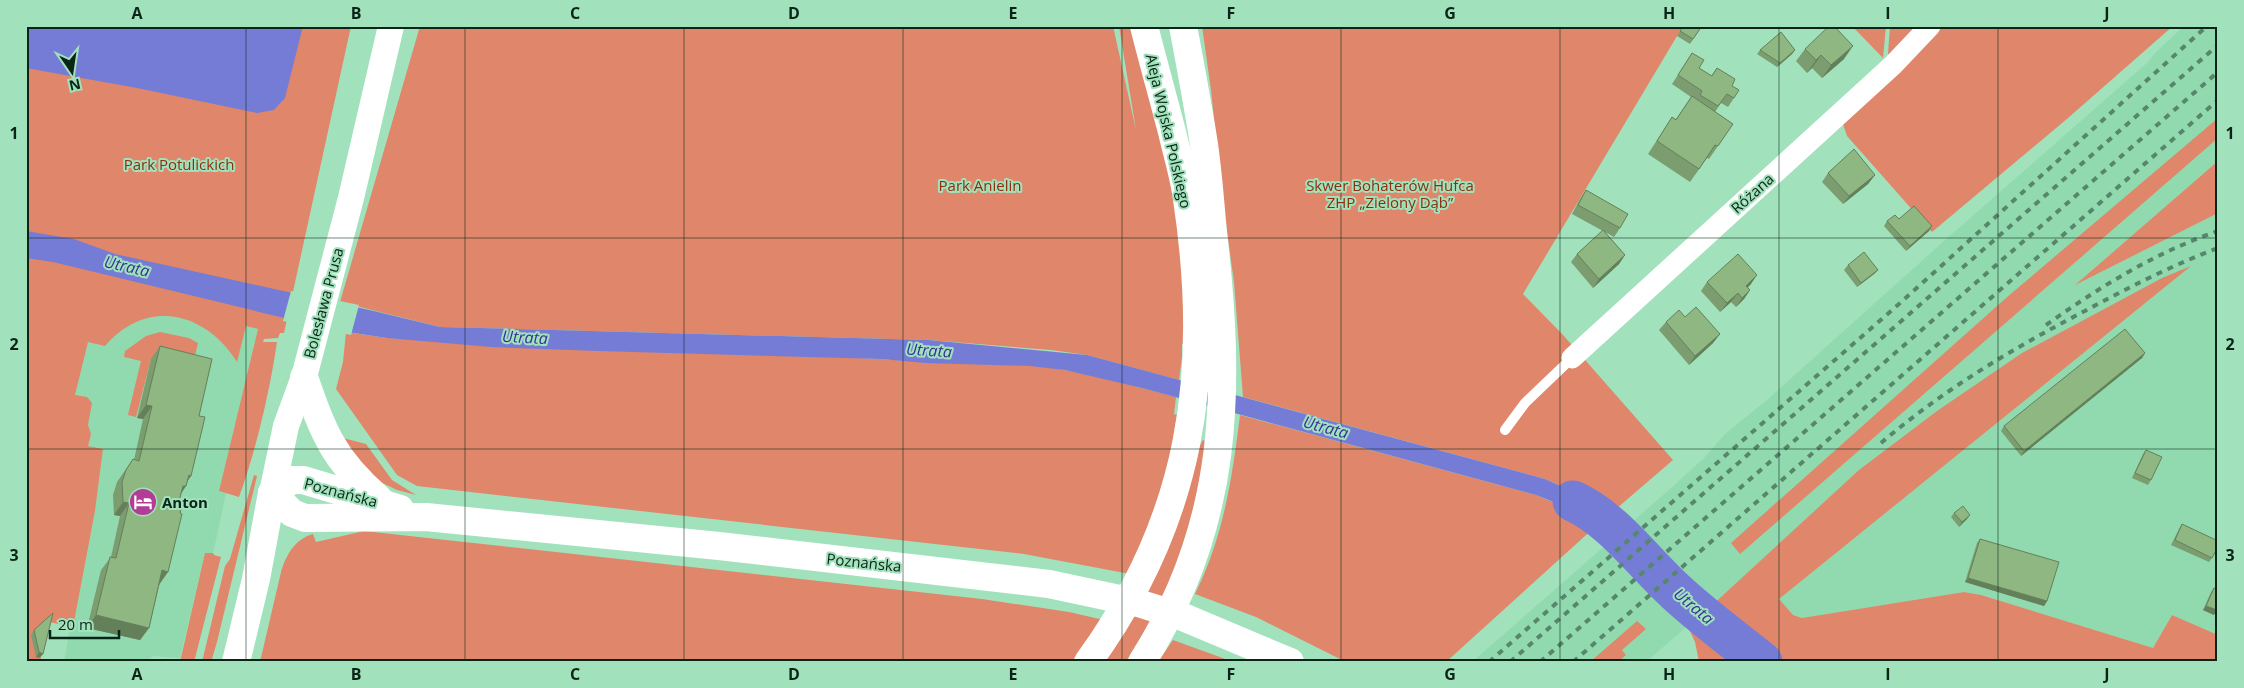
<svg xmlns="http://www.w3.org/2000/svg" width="2244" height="688" viewBox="0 0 2244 688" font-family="'Open Sans',sans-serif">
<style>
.built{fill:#91daaf}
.green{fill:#e0866a}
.water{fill:#757cd6}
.pier{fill:#a1e2bc}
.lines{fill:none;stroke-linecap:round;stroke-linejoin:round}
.river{stroke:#757cd6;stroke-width:41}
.service{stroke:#fff;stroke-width:10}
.minor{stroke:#fff;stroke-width:21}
.tertiary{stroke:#fff;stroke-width:26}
.secondary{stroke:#fff;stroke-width:28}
.rail{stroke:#57866b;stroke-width:4;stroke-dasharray:6 6;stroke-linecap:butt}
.wall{fill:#7b9d70}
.shaded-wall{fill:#64805b}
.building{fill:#8fb782;stroke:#64805b}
.grid{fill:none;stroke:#0a2517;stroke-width:1;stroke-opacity:0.55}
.labels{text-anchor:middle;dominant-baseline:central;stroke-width:4;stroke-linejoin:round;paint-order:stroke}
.street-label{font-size:15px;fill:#0a2517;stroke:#a1e2bc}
.park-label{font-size:15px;fill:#8b2f0e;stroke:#a1e2bc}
.poi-label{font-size:15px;font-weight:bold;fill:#0a2517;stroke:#a1e2bc;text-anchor:start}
.water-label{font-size:16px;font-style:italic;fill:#352f98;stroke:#a1e2bc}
.neatline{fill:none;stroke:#0a2517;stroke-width:2}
.grid-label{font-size:16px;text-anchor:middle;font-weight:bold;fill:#0a2517}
</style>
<rect width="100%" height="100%" fill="#a1e2bc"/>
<g class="built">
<polygon points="2184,26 2218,26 2218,161 2077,283 2218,213 2218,635 2172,615 2153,648 1981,595 1964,592 1802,618 1793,615 1752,570 1646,662 1472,662 1670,489 1704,458 1725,434 1768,399 1945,240 2148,62 2156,52"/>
<polygon points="86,285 258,329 219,491 226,493 217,536 213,553 205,553 180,658 152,656 148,662 64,662 70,626 73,626 95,511 103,449 87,446 74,396"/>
</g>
<g class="green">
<path d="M26 26H351L284 333H280L278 338 264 339 263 342H277C270 390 256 451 239 497L219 491 258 329 246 326 237 362C206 312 147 297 105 346L88 342 75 395 87 397 92 403 88 425 91 434 88 446 103 449 95 511 73 627 49 622 40 662H26Z"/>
<polygon points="420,26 1113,26 1136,130 1119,26 1133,26 1172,183 1181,241 1186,344 1182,344 1182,357 1179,380 1087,355 1051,350 928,340 440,327 340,302"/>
<polygon points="1202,26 1683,26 1523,294 1564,336 1673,460 1609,515 1577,493 1545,479 1243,397 1234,282 1222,196 1211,90"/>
<polygon points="1852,26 1886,26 1883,58"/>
<polygon points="1890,26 1922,26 1892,57 1888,54"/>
<polygon points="1939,26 2173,26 2068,118 1932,232 1847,136 1842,121"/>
<polygon points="2218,118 2218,138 1740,554 1731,543 2006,298"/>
<polygon points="2218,161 2218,213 2075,285"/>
<polygon points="2191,266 1779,599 1793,615 1802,618 1964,592 1981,595 2153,648 2172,615 2218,635 2218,662 1775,662 1709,608 1859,470 1937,411 2022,353 2162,278"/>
<polygon points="160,332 189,338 198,343 193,364 173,364 151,359 136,417 128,415 141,361 124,357 125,351 146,336"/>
<path d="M346 332 387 338 881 359C935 364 991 361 1046 367 1090 373 1134 386 1176 397L1174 414 1177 415 1169 462 1158 502 1130 574 1024 554 417 486 397 475 336 389 343 362Z"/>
<path d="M1240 415 1536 495 1569 509 1596 526 1446 662H1346L1256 617 1195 594C1224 535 1232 479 1240 415Z"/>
<polygon points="343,438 366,444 392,480 416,495 397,490 370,477"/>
<path d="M1203 440 1208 442C1202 469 1199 498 1192 525 1178 573 1153 620 1126 662H1105C1152 592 1181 528 1200 445Z"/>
<polygon points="254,475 257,476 217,642 211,662 202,662 225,566 230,559"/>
<path d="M364 531 982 599 1069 612 1104 620 1074 662H260L281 572C286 555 295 539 313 534L316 542Z"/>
<polygon points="205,553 213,553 214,555 221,557 194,662 180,662"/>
<polygon points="1696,620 1747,662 1699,662 1695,642 1688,627"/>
<polygon points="1637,621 1646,629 1622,650 1626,655 1618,662 1590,662"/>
<polygon points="1173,640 1228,660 1231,662 1158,662"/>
</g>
<g class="water">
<polygon points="26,26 303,26 285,98 274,110 257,113 137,88 26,68"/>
<path d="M26 231 74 239 115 254 374 311 440 327 928 340 1087 355 1545 479C1575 492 1602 505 1623 530L1611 540C1589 519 1565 506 1536 495L1142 388 1065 370 1030 366 925 363 881 359 598 351 491 347 387 338 334 330 53 262 26 258Z"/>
</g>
<polygon class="pier" points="291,291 359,305 351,335 283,321"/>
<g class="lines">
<path class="river" d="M1573 501C1613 519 1644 563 1676 592 1703 617 1733 639 1762 662"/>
<polyline class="service" points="1505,430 1525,403 1572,358"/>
<polyline class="minor" points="1572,358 1893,65 1930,26"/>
<polyline class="tertiary" points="272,493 286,426 304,377 351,198 391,26"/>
<g class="secondary">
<path d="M304 377C323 432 333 459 378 498"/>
<polyline points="272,493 292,513 305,518 426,517 719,546 1049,584 1138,603 1183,617 1290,662"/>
<polyline points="272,493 292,480 303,480 400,509"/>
<polyline points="236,662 256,579 272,493"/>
<path d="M1088 662C1193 518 1213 372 1187 199 1184 176 1177 154 1172 132 1163 97 1153 62 1144 26"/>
<path d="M1142 662C1230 524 1231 389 1213 232 1210 201 1208 169 1203 138 1197 101 1190 63 1183 26"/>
</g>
<g class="rail">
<path d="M2046 325C2100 287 2154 253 2218 231"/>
<path d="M1881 443C1942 391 2010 350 2081 313 2126 289 2170 266 2218 248"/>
<polyline points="1489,662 1899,304 2207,26"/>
<polyline points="1510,662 2218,45"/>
<polyline points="1540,662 2218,72"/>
<polyline points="1573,662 2218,100"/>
</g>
</g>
<g class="wall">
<polygon points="1683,26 1702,26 1690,44 1677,36"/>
<polygon points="1805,49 1844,59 1822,78 1812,68 1807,73 1796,61"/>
<polygon points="1760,50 1795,50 1792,54 1777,67 1757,54"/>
<polygon points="1692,53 1699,68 1711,76 1717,68 1732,86 1734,98 1728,107 1721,103 1715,112 1733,124 1709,159 1707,158 1690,182 1648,154 1672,117 1676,119 1691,97 1672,84"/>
<polygon points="1828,173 1875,175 1868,184 1843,204 1822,182"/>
<polygon points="1586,190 1620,228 1614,237 1605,232 1625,255 1619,264 1593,288 1571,262 1577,254 1603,231 1572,214 1580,199"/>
<polygon points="1887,221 1932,226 1929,231 1906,251 1884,226"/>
<polygon points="1848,265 1878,270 1874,274 1857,287 1844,270"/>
<polygon points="1707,282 1751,284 1748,287 1750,290 1744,299 1736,307 1731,302 1720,312 1701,291"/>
<polygon points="1685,317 1720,334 1713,343 1689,365 1659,330 1666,322"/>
<polygon points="160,346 199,416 191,476 188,480 186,486 181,494 149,628 140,640 87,628 101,570 111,557 120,516 114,515 113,495 117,482 133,459 134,460 143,419 137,418 151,359"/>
<polygon points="2145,353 2142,358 2021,456 2001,431 2004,426"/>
<polygon points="2146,450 2151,480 2148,485 2132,478 2143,454"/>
<polygon points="1954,513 1970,515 1967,519 1959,527 1951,517"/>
<polygon points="2182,524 2212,558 2209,562 2171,545 2179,529"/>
<polygon points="1980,539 2047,601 2044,606 1965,582 1977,543"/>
<polygon points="2214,588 2214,615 2203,610 2211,592"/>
<polygon points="34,630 43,654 39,658 36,657 31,635"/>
</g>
<g class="shaded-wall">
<polygon points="1853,46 1844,59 1822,78 1831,65"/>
<polygon points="1795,50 1792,54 1777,67 1780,63"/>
<polygon points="1821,55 1812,68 1807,73 1816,60"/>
<polygon points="1875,175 1868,184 1843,204 1849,196"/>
<polygon points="1932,226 1929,231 1906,251 1910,246"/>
<polygon points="1625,255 1619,264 1593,288 1599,279"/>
<polygon points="1878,270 1874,274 1857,287 1861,283"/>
<polygon points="1757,275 1751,284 1740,295 1746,286"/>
<polygon points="1750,290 1744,299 1736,307 1742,298"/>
<polygon points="1738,293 1731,302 1720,312 1727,303"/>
<polygon points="1720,334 1713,343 1689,365 1695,356"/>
<polygon points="2145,353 2142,358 2021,456 2024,451"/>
<polygon points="146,405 152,406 143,419 137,418"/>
<polygon points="189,475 191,476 184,486 186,486 177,499 174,498"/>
<polygon points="123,502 129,503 120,516 114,515"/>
<polygon points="1970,515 1967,519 1959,527 1962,522"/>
<polygon points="162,570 168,572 159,585 153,583"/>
<polygon points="1968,578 2047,601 2044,606 1965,582"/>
<polygon points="2206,606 2217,610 2214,615 2203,610"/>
<polygon points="96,615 149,628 140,640 87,628"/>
<polygon points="39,652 43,654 39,658 36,657"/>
</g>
<g class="building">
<polygon points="1683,26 1702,26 1693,39 1680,31"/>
<polygon points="1829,26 1834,26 1853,46 1831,65 1821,55 1816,60 1805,49"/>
<polygon points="1781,32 1795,50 1780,63 1760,50"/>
<polygon points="1692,53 1704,60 1699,68 1712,76 1717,68 1735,79 1732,86 1739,90 1734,98 1727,94 1718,106 1700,95 1702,91 1678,75"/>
<polygon points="1692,96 1733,124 1718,146 1715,145 1699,169 1657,141 1672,117 1676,120"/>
<polygon points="1854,149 1875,175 1849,196 1828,173"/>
<polygon points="1586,190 1628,214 1620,228 1578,205"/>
<polygon points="1914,206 1932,226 1910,246 1887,221 1895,215 1899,219"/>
<polygon points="1603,230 1625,255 1599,279 1577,254"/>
<polygon points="1864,252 1878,270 1861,283 1848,265"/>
<polygon points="1738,254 1757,275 1746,286 1750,290 1742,298 1738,293 1727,303 1707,282"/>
<polygon points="1696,307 1720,334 1695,356 1666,322 1679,310 1685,317"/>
<polygon points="2125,329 2145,353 2024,451 2004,426"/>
<polygon points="160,346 212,359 199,416 205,417 191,476 189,475 186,486 183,486 179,501 183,502 180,513 182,514 168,572 162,570 149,628 96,615 110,557 116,558 129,503 123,502 122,482 126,470 133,459 139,461 152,406 146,405"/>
<polygon points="2146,450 2162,457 2151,480 2135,473"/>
<polygon points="1963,506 1970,515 1962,522 1954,513"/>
<polygon points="2182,524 2218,541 2218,547 2212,558 2175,540"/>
<polygon points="1980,539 2059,562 2047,601 1968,578"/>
<polygon points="2214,588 2218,589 2218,608 2217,610 2206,606"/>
<polygon points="53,613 43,654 39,652 34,630"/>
</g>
<path class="grid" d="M246 26V662M465 26V662M684 26V662M903 26V662M1122 26V662M1341 26V662M1560 26V662M1779 26V662M1998 26V662M26 238H2218M26 449H2218"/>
<defs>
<symbol id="hotel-disc" viewBox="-11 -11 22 22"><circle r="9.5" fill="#b13d96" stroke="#a1e2bc"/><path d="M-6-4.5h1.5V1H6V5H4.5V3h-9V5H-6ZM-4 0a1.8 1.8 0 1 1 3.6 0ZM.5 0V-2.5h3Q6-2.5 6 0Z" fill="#fff"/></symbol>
</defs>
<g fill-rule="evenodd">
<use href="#hotel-disc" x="127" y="486" width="32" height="32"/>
</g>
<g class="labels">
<g class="street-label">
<text transform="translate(1169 131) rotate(77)">Aleja Wojska Polskiego</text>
<text transform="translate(1752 193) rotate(-42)">Różana</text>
<text transform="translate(323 303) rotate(-75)">Bolesława Prusa</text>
<text transform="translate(341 492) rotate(15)">Poznańska</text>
<text transform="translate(864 562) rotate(6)">Poznańska</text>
</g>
<g class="park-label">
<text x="179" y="164">Park Potulickich</text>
<text x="980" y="185">Park Anielin</text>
<text x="1390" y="185">Skwer Bohaterów Hufca<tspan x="1390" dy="17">ZHP „Zielony Dąb”</tspan></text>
</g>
<g class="poi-label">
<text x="162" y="502">Anton</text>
</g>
<g class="water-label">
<text transform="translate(127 266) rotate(13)">Utrata</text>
<text transform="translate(525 337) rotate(3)">Utrata</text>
<text transform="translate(929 350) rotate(4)">Utrata</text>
<text transform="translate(1326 427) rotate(15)">Utrata</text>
<text transform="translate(1694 606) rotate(40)">Utrata</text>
</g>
</g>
<rect width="2244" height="688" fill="none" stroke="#a1e2bc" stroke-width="55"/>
<g transform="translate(72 72) rotate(167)" stroke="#a1e2bc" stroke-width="4" paint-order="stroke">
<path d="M0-4L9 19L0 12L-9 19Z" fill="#0a2517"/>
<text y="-8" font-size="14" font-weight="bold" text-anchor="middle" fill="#0a2517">N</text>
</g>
<path d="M50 630v8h69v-8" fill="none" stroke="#0a2517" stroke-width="2.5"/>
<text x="58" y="630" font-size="15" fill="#0a2517" stroke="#a1e2bc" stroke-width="4" paint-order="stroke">20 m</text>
<rect x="28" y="28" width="2188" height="632" class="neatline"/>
<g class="grid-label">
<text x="137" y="19">A</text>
<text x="356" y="19">B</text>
<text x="575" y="19">C</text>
<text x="794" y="19">D</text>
<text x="1013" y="19">E</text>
<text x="1231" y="19">F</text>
<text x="1450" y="19">G</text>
<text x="1669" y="19">H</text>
<text x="1888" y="19">I</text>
<text x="2107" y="19">J</text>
<text x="14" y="139">1</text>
<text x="2230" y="139">1</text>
<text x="14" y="350">2</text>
<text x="2230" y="350">2</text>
<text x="14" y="561">3</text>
<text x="2230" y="561">3</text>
<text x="137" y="680">A</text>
<text x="356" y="680">B</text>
<text x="575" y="680">C</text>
<text x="794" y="680">D</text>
<text x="1013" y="680">E</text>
<text x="1231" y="680">F</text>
<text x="1450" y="680">G</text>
<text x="1669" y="680">H</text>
<text x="1888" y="680">I</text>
<text x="2107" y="680">J</text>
</g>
</svg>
